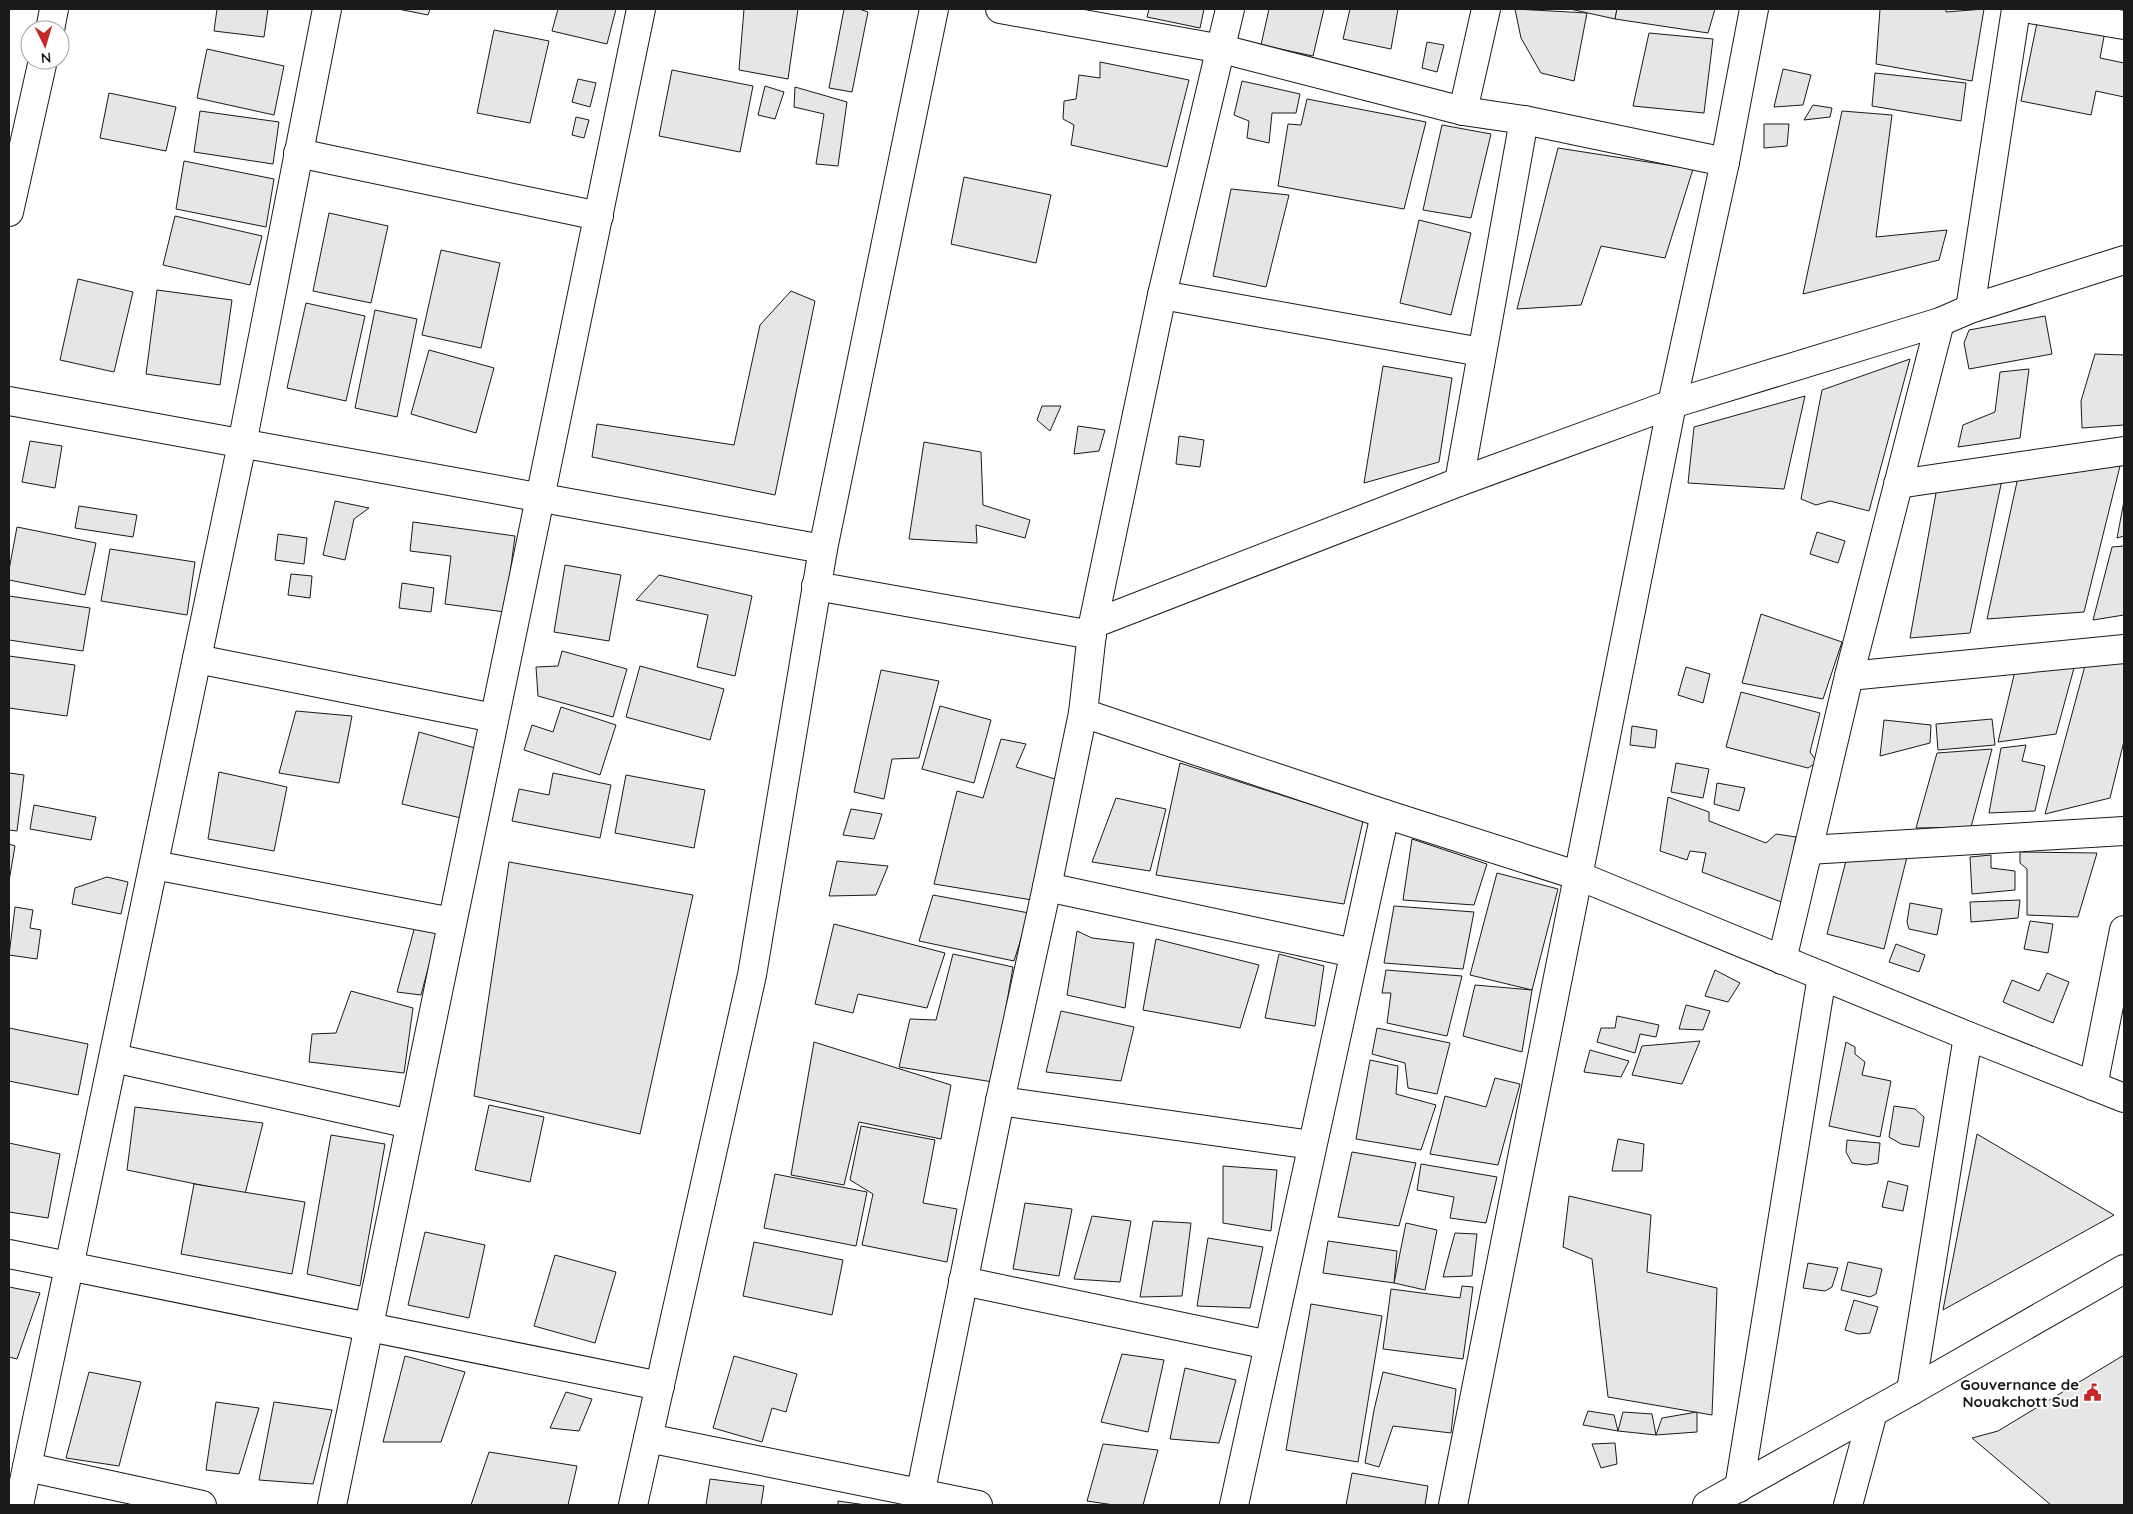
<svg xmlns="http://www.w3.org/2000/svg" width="2133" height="1514" viewBox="0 0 2133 1514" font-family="Quicksand,sans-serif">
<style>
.building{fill:#e6e6e6;stroke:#1a1a1a}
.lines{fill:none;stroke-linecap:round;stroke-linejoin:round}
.minor-casing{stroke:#1a1a1a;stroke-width:30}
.minor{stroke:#fff;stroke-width:28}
.labels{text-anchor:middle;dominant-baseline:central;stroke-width:4;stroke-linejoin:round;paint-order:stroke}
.poi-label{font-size:15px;font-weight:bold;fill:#1a1a1a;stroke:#fff;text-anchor:end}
</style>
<rect width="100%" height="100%" fill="#fff"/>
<g class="building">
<polygon points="217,9 268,9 264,37 214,31"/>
<polygon points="398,9 430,9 428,15"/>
<polygon points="558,9 616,9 607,44 552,31"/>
<polygon points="744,9 798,9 788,79 739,70"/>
<polygon points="844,9 859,9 868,12 852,92 829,88"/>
<polygon points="1149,9 1204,9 1200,28 1147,17"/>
<polygon points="1269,9 1324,9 1313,56 1261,45"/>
<polygon points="1350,9 1398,9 1391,49 1343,39"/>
<polygon points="1515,9 1587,13 1574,81 1541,73 1521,38"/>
<polygon points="1570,9 1617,9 1615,19"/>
<polygon points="1617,9 1715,9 1708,33 1615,19"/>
<polygon points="1880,9 1946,9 1946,12 1984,9 1972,81 1876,64"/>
<polygon points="2039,13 2106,26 2100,58 2124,63 2124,97 2096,91 2091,115 2021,101"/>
<polygon points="494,30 549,41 530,123 477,113"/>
<polygon points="1649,33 1713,39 1704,113 1633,106"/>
<polygon points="1427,42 1444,45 1437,72 1422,68"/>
<polygon points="207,49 284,66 274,115 197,98"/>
<polygon points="1100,62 1189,80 1167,167 1071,145 1074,125 1063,119 1064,101 1076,99 1079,75 1100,78"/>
<polygon points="1783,69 1811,75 1803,105 1774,107"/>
<polygon points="672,70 753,86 740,152 659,136"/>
<polygon points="1875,73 1966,83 1961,121 1872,106"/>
<polygon points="578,79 596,83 590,107 572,102"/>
<polygon points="1242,81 1300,94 1296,113 1272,113 1269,143 1247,138 1249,121 1234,115"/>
<polygon points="765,86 784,92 775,119 758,115"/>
<polygon points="795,87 847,102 838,166 816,164 824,114 794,107"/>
<polygon points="109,93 176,107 166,151 100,138"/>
<polygon points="1307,99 1426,122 1404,209 1278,186 1288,124 1301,125"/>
<polygon points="1813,105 1832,108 1830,117 1804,120"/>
<polygon points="200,111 279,122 273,164 194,152"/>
<polygon points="1842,111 1892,115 1876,237 1947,230 1939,260 1803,294"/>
<polygon points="576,117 589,120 584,138 572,135"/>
<polygon points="1764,124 1789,124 1787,146 1764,148"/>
<polygon points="1442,125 1491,134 1471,218 1423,210"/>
<polygon points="1558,148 1693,169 1665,258 1601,246 1581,305 1517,309"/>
<polygon points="184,161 274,179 266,227 176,209"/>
<polygon points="964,177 1051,195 1036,263 951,244"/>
<polygon points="1231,189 1289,195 1266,287 1213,276"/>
<polygon points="329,213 388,226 371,303 313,291"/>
<polygon points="175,216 262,236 250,285 163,265"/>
<polygon points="1419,220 1471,233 1451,315 1400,303"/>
<polygon points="441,250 500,263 481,348 422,335"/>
<polygon points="78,279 133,292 114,372 60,360"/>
<polygon points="157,290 232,300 220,385 146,374"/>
<polygon points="791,291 815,301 775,495 592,457 597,424 734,445 760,325"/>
<polygon points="306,303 365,316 346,401 287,388"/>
<polygon points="375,310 417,319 397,417 355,408"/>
<polygon points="2045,316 2052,354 1969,369 1964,343 1969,330"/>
<polygon points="429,350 494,368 476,433 411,414"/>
<polygon points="2095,354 2124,355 2124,425 2082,428 2081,401"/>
<polygon points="1910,359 1869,511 1830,501 1816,505 1801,499 1822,390"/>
<polygon points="1383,366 1452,378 1439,462 1364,483"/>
<polygon points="2029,369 2020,438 1958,447 1963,425 1995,412 2000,372"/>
<polygon points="1805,396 1784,489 1688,483 1694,427"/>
<polygon points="1042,406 1061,406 1050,431 1037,420"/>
<polygon points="1078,426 1105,430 1099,451 1074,454"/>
<polygon points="1179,436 1204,440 1200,467 1176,464"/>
<polygon points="30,441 62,446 55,488 22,482"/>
<polygon points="924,442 981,452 983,505 1030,520 1025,538 976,525 977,543 909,539"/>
<polygon points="2120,466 2084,612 1987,619 2020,468"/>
<polygon points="2003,475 1970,633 1910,638 1938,482"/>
<polygon points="335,501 369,508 354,519 345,560 323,555"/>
<polygon points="2124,501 2124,536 2117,538"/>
<polygon points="79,506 137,515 133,537 75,528"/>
<polygon points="413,522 515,536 505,612 445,604 451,556 410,551"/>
<polygon points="17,527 96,543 85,595 9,580 9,570"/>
<polygon points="1817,532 1845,541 1838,563 1810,554"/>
<polygon points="278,534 307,538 304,564 275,560"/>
<polygon points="2124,546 2124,615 2093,620 2112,547"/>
<polygon points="110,549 195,562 187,615 101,601"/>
<polygon points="565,565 621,575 609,641 554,632"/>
<polygon points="291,574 312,576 310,598 288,595"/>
<polygon points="659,575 752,596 735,676 697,667 708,615 636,600"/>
<polygon points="402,583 434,588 431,612 399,608"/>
<polygon points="9,596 90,608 83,651 9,640"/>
<polygon points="1761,614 1842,642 1823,699 1742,683"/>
<polygon points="562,651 627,669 613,717 538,696 536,667 558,666"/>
<polygon points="9,656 75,665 67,716 9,708"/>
<polygon points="2124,661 2124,741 2110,798 2045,814 2086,662"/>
<polygon points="640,666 724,689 710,740 626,717"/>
<polygon points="1686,667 1710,674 1703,703 1678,695"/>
<polygon points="2074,668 2056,734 1998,742 2015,671"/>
<polygon points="881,670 939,681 919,758 892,759 884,799 854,792"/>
<polygon points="1741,692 1820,713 1810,752 1817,762 1808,768 1726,747"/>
<polygon points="940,706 991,720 974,783 922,769"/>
<polygon points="561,707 616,725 600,775 524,750 532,725 553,732"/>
<polygon points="296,711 352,716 339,783 279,773"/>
<polygon points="1992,719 1995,745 1938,750 1936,724"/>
<polygon points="1884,720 1931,725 1930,743 1880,756"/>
<polygon points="1632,726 1657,730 1655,748 1630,745"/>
<polygon points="419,732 475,748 461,818 402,804"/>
<polygon points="1001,739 1026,744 1016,767 1055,779 1032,900 934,884 957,791 983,798"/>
<polygon points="2026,745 2022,761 2045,766 2035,811 1989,813 2001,748"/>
<polygon points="1992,749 1971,827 1916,828 1937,753"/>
<polygon points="1180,763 1363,821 1344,904 1156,875"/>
<polygon points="1676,763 1709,769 1703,798 1671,792"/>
<polygon points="219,772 287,787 274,851 208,839"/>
<polygon points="9,773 24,775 17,831 9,830"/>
<polygon points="553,773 611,785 600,838 512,821 519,789 549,795"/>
<polygon points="626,775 705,790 694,848 615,833"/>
<polygon points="1717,783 1745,788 1739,811 1714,804"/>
<polygon points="1668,797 1709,812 1709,821 1766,843 1776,834 1796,837 1784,903 1702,872 1706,853 1690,851 1687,860 1660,851"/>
<polygon points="1116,798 1166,809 1150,871 1092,862"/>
<polygon points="34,805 96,817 91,840 30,829"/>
<polygon points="851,809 882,814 874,839 843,835"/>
<polygon points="1412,839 1487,864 1474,905 1403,900"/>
<polygon points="9,844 15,846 9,881"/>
<polygon points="2020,852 2097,853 2078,917 2027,915 2027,869 2020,863"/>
<polygon points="1908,853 1884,949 1827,934 1847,857"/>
<polygon points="1991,855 1991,868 2015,871 2015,890 1972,894 1970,857"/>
<polygon points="837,861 888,866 876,895 829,896"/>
<polygon points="509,862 693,895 640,1134 474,1096"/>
<polygon points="1497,873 1558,889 1532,990 1470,975"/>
<polygon points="107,877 128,882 121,914 72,904 75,888"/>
<polygon points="933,895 1029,913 1014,961 919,941"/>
<polygon points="2020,900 2018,918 1971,922 1970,902"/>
<polygon points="1910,903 1942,909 1937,935 1909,929 1907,922"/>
<polygon points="1394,906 1474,912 1463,969 1384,963"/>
<polygon points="15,907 33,910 30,928 41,930 37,959 9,955"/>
<polygon points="2030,921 2053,924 2048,953 2024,949"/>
<polygon points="834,924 945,953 927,1008 858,994 853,1013 815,1004"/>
<polygon points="415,926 438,931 421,995 397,992"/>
<polygon points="1077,931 1092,938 1134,943 1125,1008 1067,995"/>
<polygon points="1156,939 1259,965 1240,1028 1143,1010"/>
<polygon points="1896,944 1925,955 1919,972 1889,962"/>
<polygon points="953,954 1013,967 993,1082 899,1067 910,1019 936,1020"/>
<polygon points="1279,954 1324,966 1315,1026 1265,1018"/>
<polygon points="1386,970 1462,976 1447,1036 1387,1023 1391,993 1382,993"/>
<polygon points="1715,970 1740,983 1728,1002 1705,996"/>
<polygon points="2047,973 2069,982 2053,1023 2003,1002 2012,980 2039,991"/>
<polygon points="1475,985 1532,990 1522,1052 1463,1036"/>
<polygon points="351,991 413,1008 404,1073 309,1062 312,1034 336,1033"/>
<polygon points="1686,1005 1710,1011 1703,1030 1679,1029"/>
<polygon points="1061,1011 1134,1027 1121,1081 1046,1072"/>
<polygon points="1617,1016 1659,1025 1656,1037 1640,1034 1635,1053 1597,1042 1601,1028 1615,1028"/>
<polygon points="9,1028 88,1044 78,1095 9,1081"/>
<polygon points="1377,1028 1450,1043 1437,1094 1408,1088 1405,1063 1372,1054"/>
<polygon points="1700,1041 1682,1084 1632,1075 1642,1046"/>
<polygon points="814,1042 951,1085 941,1139 859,1122 844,1185 791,1175"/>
<polygon points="1846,1042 1855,1047 1855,1054 1865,1062 1862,1075 1891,1081 1880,1137 1829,1126"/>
<polygon points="1590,1050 1629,1061 1621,1077 1584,1072"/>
<polygon points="1370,1060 1398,1066 1396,1094 1436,1105 1421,1150 1356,1139"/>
<polygon points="1495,1078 1520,1084 1498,1165 1430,1154 1445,1096 1486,1107"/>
<polygon points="489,1105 544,1117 530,1182 475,1170"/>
<polygon points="1894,1106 1915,1109 1924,1117 1919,1147 1901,1144 1889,1137"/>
<polygon points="135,1107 263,1123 245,1194 127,1170"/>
<polygon points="861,1126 935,1140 923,1203 957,1209 947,1262 862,1245 873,1194 850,1180"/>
<polygon points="1977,1134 2114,1215 1943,1310"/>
<polygon points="331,1135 385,1144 360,1286 307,1274"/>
<polygon points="1618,1139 1644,1144 1642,1171 1612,1171"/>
<polygon points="1847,1140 1880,1143 1878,1163 1867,1165 1852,1163 1846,1152"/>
<polygon points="9,1143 60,1154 48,1218 9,1212"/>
<polygon points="1352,1152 1416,1163 1399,1226 1338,1217"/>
<polygon points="1421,1164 1497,1177 1486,1223 1450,1218 1454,1197 1417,1190"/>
<polygon points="1223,1166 1277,1170 1271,1231 1223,1223"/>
<polygon points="775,1174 867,1192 856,1246 764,1228"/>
<polygon points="1888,1181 1908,1186 1903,1211 1882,1207"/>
<polygon points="194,1184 305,1202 292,1274 181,1254"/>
<polygon points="1569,1196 1651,1215 1647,1272 1717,1288 1712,1415 1608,1397 1592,1259 1563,1247"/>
<polygon points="1025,1203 1072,1209 1059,1276 1013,1269"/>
<polygon points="1092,1216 1131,1221 1120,1282 1074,1279"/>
<polygon points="1153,1221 1191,1223 1182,1296 1140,1297"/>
<polygon points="1406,1223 1437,1230 1425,1290 1394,1283"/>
<polygon points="425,1232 485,1245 469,1318 408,1305"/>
<polygon points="1455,1233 1477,1234 1472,1276 1443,1277"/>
<polygon points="1208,1238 1263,1247 1250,1308 1197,1306"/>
<polygon points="1328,1241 1397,1251 1394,1283 1323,1273"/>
<polygon points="754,1242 843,1260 832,1315 743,1296"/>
<polygon points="555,1255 616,1272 595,1343 534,1326"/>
<polygon points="1848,1262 1882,1269 1876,1294 1870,1297 1841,1290"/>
<polygon points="1808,1263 1838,1268 1832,1287 1825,1291 1803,1288"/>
<polygon points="1462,1286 1473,1287 1463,1359 1383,1349 1391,1289 1460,1298"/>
<polygon points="9,1287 40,1293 17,1359 9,1357"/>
<polygon points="1854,1300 1878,1307 1870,1333 1858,1334 1845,1330"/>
<polygon points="1311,1304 1382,1316 1358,1462 1286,1450"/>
<polygon points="1122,1354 1164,1360 1148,1432 1101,1422"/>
<polygon points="2124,1355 2124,1505 2051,1505 1972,1438 1998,1431"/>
<polygon points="405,1356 465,1372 441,1442 383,1442"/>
<polygon points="734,1356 797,1374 786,1412 772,1408 762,1442 713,1428"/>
<polygon points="1185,1368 1236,1380 1219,1443 1170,1439"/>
<polygon points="89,1372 141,1382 119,1466 66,1458"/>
<polygon points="1383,1372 1456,1389 1451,1433 1393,1426 1379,1467 1365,1463 1374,1410"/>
<polygon points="566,1392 592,1399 579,1431 550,1428"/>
<polygon points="216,1402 259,1408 239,1474 206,1470"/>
<polygon points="274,1402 332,1410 313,1484 259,1480"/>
<polygon points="1588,1411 1614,1415 1618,1431 1583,1425"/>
<polygon points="1623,1412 1652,1414 1656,1435 1618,1431"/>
<polygon points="1697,1412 1697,1432 1656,1435 1662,1418"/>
<polygon points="1615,1443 1617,1464 1601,1468 1592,1444"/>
<polygon points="1103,1444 1158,1450 1143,1505 1114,1505 1087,1501"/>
<polygon points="489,1452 577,1466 568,1505 471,1505"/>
<polygon points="1352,1473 1428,1486 1425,1505 1346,1505"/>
<polygon points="710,1479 764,1486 761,1505 706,1505"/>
<polygon points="838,1501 866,1505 838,1505"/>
</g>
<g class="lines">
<defs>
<g id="minor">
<polyline points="1000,9 1222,49 1463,111 1524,120 1725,162"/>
<polyline points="2030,9 2124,25"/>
<polyline points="50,30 54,9"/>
<polyline points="1463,111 1486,9"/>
<polyline points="298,153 599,216"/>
<polyline points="9,212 43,60"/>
<polyline points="1162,295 1481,352"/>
<polyline points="1970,309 2016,9"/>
<polyline points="9,401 823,549"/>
<polyline points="1459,482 1524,120"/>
<polyline points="1898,484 2124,451"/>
<polyline points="816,586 1092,635"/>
<polyline points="1093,624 1162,295 1230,9"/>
<polyline points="197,659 494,718"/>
<polyline points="1849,676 2124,649"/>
<polyline points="1083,713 1385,814 1579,876 1968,1036 2124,1098"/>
<polyline points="1808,850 2124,831"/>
<polyline points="154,865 452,922"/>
<polyline points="1047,887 1354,953"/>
<polyline points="1782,960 1849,676 1940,322"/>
<polyline points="114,1058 410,1124"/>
<polyline points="2093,1086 2124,930"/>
<polyline points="1000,1101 1312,1145"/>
<polyline points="9,1254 660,1386"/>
<polyline points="963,1281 1269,1345"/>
<polyline points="1911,1391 1968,1036"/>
<polyline points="648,1438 978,1505"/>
<polyline points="27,1467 202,1505"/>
<polyline points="1739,1488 1822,976"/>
<polyline points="19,1505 242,444 327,9"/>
<polyline points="332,1505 641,9"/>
<polyline points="633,1505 752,975 823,549 934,9"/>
<polyline points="918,1505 1000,1101 1047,887 1083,713 1093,624 1459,482 1672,404 1940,322 1970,309 2124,260"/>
<polyline points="1234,1505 1385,814"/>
<polyline points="1453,1505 1672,404 1725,162 1754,9"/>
<polyline points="1707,1505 1911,1391 2124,1269"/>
<polyline points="1848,1505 1873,1412"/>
</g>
</defs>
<use href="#minor" class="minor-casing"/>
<use href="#minor" class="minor"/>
</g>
<defs>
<symbol id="civic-bare" viewBox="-9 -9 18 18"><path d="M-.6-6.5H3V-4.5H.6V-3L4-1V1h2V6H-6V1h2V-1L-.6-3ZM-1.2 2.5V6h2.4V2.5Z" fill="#c62828" stroke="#fff" stroke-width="2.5" paint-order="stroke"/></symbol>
</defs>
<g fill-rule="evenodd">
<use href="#civic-bare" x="2080" y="1380" width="25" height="25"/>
</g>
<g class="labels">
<g class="poi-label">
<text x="2079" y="1384">Gouvernance de<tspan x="2079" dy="17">Nouakchott Sud</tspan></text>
</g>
</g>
<rect width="2133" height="1514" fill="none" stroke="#1a1a1a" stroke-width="20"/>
<g transform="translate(45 45) rotate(175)"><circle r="24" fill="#ffffff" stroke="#a3a3a3"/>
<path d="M0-4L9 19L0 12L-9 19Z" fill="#c62828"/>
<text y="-8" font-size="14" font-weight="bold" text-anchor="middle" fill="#1a1a1a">N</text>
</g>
</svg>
